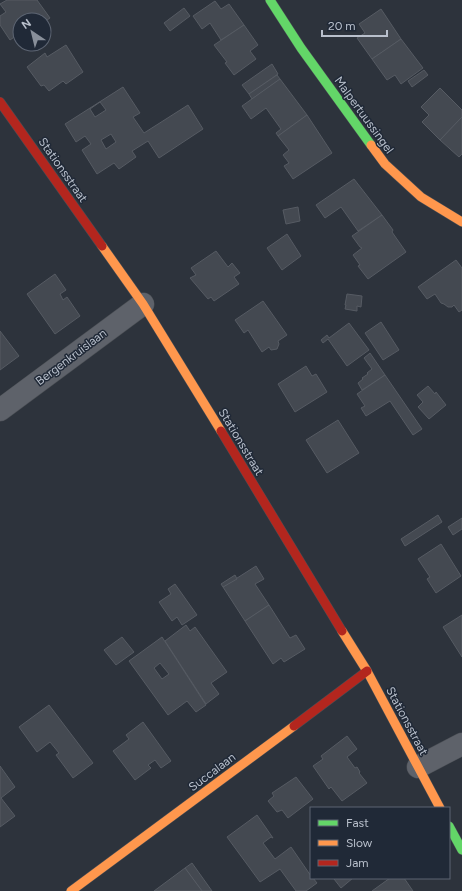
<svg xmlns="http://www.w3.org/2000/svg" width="462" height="891" viewBox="0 0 462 891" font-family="Figtree,sans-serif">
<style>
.building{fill:#444951;stroke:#565b63;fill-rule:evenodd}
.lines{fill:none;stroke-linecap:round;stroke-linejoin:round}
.street-casing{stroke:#4a4e54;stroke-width:23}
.fast-casing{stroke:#4a4e54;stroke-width:10}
.slow-casing{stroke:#4a4e54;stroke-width:10}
.jam-casing{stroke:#4a4e54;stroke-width:10}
.street{stroke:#5e626a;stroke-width:22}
.fast{stroke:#63d668;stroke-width:9}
.slow{stroke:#ff974d;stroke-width:9}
.jam{stroke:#b3261e;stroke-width:9}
.labels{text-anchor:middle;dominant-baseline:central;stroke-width:3;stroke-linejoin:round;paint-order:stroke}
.street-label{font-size:12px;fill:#b9c0cc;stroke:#202937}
</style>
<rect width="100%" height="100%" fill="#2d333c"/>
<g class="building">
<polygon points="7,0 37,0 50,18 44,22 44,20 20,20 20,33 10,40 0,25 0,16 6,12 0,4"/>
<polygon points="215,1 221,9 229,4 244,25 221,40 210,23 202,29 193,16"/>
<polygon points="184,8 190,16 170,31 164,23"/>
<polygon points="381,9 401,39 372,59 357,38 365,33 359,24"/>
<polygon points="244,25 258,45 250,51 256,59 234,75 225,63 227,62 214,45"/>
<polygon points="401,39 423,68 401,84 395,75 387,80 372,59"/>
<polygon points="66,45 83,72 66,84 63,81 49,91 44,85 41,86 27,67 45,53 47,57"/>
<polygon points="272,64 278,74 249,94 242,85"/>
<polygon points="424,70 428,75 412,87 408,81"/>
<polygon points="277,75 280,79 252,99 249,94"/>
<polygon points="280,79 307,115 278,136 276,133 281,129 266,108 251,119 242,106"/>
<path d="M123 87 140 113 133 117 144 133 188 105 203 129 159 158 148 141 132 151 136 157 119 169 114 163 97 174 82 150 91 144 85 136 76 142 65 124ZM100 102 106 110 95 117 90 109ZM111 134 116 142 106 149 101 140Z"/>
<polygon points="440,88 462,110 462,117 440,140 422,122 429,115 421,107"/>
<polygon points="307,115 332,153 293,179 284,166 289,163 283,155 289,150 278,136"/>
<polygon points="462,117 462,154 459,157 440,140"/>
<polygon points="354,179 382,215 358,231 341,207 325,218 316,205"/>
<polygon points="298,207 300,221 286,224 283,210"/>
<polygon points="382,215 393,230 392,232 406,252 368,279 358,266 360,265 353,255 362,248 360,247 352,236"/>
<polygon points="287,234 301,256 282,270 267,248"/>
<polygon points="216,251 228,267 232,263 240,273 234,277 239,284 214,301 211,297 208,299 190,278 196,275 191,268"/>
<polygon points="456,260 462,268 462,310 459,312 454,305 452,307 448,307 444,304 441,303 435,294 427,299 418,287"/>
<polygon points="55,274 66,290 60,294 63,300 67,297 80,316 55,334 27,294"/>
<polygon points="347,294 362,296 361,307 357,306 357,311 345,309 346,305 345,305"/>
<polygon points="263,301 287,335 278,341 279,344 277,349 271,350 269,347 262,352 248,330 244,333 235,320"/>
<polygon points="381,322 399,350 383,360 365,333"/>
<polygon points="349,323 369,350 347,366 328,339 323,343 321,340 327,335 329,338"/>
<polygon points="0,331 19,356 0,370"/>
<polygon points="370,353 385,375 362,390 358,383 363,379 362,378 368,374 367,373 372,369 364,358"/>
<polygon points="306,366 312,376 316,374 327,392 295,412 278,384"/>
<polygon points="385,375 422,429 413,435 390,401 366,416 361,408 365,406 357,394"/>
<polygon points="428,386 435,394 436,392 446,405 429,419 418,407 423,402 417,395"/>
<polygon points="338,420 359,453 327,473 306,440"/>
<polygon points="438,515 442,522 405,546 401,539"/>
<polygon points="462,518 462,529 453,535 448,527"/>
<polygon points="441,544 461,576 436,593 427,579 430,577 418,559"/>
<polygon points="256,566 264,579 255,584 269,605 245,621 223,587"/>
<polygon points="235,575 237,579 223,587 221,584"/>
<polygon points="175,584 197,615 182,625 177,617 172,621 159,602 171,594 168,589"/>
<polygon points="269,605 290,638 296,635 305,649 284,662 281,658 273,664 245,621"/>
<polygon points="462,615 462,657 443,627"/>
<polygon points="186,625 190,631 195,627 227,672 211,683 219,694 206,704 165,641"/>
<polygon points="122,637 134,652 116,665 104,650"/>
<path d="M162 637 206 705 196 712 187 701 168 715 129 661ZM160 663 169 674 162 679 154 668Z"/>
<polygon points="49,705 93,763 73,778 56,755 59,753 50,742 37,752 19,727"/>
<polygon points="143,722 171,761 161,768 155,760 148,765 151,768 135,780 113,751 129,739 126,735"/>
<polygon points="347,736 357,749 347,757 355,768 357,767 360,772 359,773 367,783 342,801 331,787 329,789 313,766 323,759 321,756"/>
<polygon points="0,766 15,787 1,798 15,816 0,827"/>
<polygon points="296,777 313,799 288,818 282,810 277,812 268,801 274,796 272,793"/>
<polygon points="257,815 273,838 271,837 263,843 275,859 291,847 311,876 311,878 313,878 317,883 306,891 296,891 280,869 260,882 227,837"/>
<polygon points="192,863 212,891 202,891 185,868"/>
<polygon points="185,868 202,891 154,891"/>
<polygon points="336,878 353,878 341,888 334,879"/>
<polygon points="390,878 404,878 413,891 372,891"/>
</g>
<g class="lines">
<defs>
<g id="street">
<polyline points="0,410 143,304"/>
<polyline points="418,767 462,744"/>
</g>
<g id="fast">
<polyline points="270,0 301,48 371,145"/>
<polyline points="449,826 462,850"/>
</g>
<g id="slow">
<polyline points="371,145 385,164 421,197 462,222"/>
<polyline points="102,246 143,304 221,431"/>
<polyline points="342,631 367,671 440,808"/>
<polyline points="71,891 294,726"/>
</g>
<g id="jam">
<polyline points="0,102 102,246"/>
<polyline points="221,431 342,631"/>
<polyline points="294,726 367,671"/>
</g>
</defs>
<use href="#street" class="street-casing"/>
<use href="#fast" class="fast-casing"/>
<use href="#slow" class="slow-casing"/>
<use href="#jam" class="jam-casing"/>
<use href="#street" class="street"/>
<use href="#fast" class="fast"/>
<use href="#slow" class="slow"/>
<use href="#jam" class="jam"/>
</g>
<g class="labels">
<g class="street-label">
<text transform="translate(364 115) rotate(54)">Malpertuussingel</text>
<text transform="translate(63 170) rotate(55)">Stationsstraat</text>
<text transform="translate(71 357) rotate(-37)">Bergenkruislaan</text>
<text transform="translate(241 442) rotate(59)">Stationsstraat</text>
<text transform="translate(407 721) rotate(62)">Stationsstraat</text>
<text transform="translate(212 772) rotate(-37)">Succalaan</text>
</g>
</g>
<rect x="310" y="807" width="140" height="72" fill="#202937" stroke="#5d6573"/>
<rect x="318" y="820" width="20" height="6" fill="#63d668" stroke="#5d6573"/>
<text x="346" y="827" font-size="12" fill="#b9c0cc">Fast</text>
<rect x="318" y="840" width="20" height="6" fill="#ff974d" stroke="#5d6573"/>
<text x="346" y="847" font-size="12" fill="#b9c0cc">Slow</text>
<rect x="318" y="860" width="20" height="6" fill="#b3261e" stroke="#5d6573"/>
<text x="346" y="867" font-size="12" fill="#b9c0cc">Jam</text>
<g transform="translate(32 32) rotate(325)"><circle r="19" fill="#202937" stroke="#5d6573"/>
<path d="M0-3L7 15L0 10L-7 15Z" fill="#888f9a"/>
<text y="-6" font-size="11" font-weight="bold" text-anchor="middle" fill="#b9c0cc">N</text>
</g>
<path d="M322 30v6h65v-6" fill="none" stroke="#b9c0cc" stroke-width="2"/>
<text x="328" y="30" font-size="12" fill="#b9c0cc" stroke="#202937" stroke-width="3" paint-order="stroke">20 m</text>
</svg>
